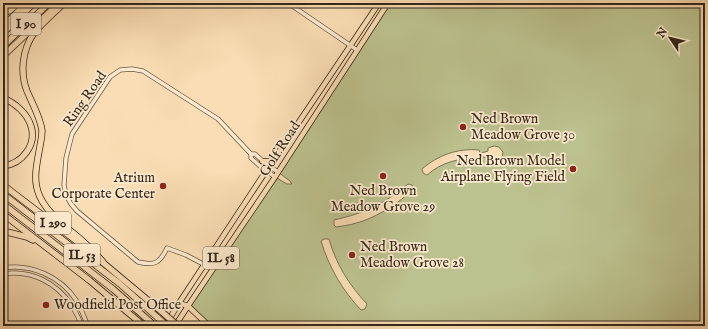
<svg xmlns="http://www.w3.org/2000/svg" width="708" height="329" viewBox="0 0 708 329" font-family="'IM FELL English',serif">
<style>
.green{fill:#bcc28f;stroke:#787554;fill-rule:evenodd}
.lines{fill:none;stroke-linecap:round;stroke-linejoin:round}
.stream{stroke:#748075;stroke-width:1}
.minor-casing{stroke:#665540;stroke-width:5}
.major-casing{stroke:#342819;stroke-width:6}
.highway-casing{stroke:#342819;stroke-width:7}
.minor{stroke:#fce9ce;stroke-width:3.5}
.major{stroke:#faddb4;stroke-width:4.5}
.highway{stroke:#faddb4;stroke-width:5.5}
.highway-bridge-casing{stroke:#342819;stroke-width:7;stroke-linecap:butt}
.highway-bridge{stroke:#faddb4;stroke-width:5.5}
.poi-dot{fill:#8f2418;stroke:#fce9ce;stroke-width:1.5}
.labels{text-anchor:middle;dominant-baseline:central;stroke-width:3.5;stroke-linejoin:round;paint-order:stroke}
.shield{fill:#fce9ce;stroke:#70624f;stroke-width:1}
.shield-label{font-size:13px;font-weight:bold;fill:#342819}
.street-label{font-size:14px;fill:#342819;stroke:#fce9ce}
.poi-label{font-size:14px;fill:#342819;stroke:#fce9ce;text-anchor:start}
</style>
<rect width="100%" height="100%" fill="#faddb4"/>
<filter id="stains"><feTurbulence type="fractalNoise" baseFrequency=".005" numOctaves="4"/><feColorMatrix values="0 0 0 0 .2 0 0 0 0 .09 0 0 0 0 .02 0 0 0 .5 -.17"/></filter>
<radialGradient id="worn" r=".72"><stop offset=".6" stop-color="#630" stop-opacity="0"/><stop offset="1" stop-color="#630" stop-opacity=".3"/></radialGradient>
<path class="green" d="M388 3H705V326H210L188 306 275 177 287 184H292L290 181 278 172ZM494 146 499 147 503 152 502 158 498 163 493 164 487 161V158L480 156 479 158C459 158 442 162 427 175L423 173 422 169C438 155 458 148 479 150L480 153 485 152 488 151V148ZM408 184 412 185 413 190C398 203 382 214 363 221 354 224 345 226 336 227L334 225V220C365 213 384 204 408 184ZM324 239H329C336 264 349 285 367 304L365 309 361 310C342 290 329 267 321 241Z"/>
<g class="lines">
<polyline class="stream" points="697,3 705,16"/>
<defs>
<g id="minor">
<polyline points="288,3 357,50"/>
<polyline points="251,154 251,158 261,167 275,177"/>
<path d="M205 265 186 255 167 248C160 263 155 266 138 262L77 211 71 204 66 195 64 185 66 158 72 134 110 77 120 70 132 69 143 71 218 119 251 154H255L266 164 278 172"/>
<path d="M3 268C31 263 61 277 76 300 81 308 84 317 88 326"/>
<path d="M3 274C31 269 57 283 72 306 76 312 79 319 82 326"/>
</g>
<g id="major">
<polyline points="262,161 269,161 275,159"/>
<polyline points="179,303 188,306 209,326"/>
<polyline points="165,326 179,303 266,171 379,3"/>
<polyline points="175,326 188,306 275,177 388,3"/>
</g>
<g id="highway">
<path d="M64 3C54 13 43 22 34 33 22 50 20 73 27 91 32 103 41 119 42 131 42 137 41 141 40 146 37 164 32 180 40 197 50 218 73 231 89 247 94 252 99 257 103 262"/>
<polyline points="3,13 9,11 19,3"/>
<polyline points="3,26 27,3"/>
<polyline points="3,33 34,3"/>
<polyline points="3,46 49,3"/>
<polyline points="3,56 56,6"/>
<path d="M3 98C15 103 27 113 31 126 37 145 22 164 3 166"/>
<polyline points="3,185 79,243"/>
<polyline points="3,194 120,284 158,318"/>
<polyline points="3,204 113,289 155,326"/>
<polyline points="3,214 89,280 144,326"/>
<polyline points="3,231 27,237 33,240"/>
<polyline points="101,261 162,312"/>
</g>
</defs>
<use href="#minor" class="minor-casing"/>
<use href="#major" class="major-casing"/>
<use href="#highway" class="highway-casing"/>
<use href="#minor" class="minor"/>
<use href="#major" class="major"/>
<use href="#highway" class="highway"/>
<defs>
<g id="highway-bridge">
<polyline points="162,312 178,326"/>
<polyline points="158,318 167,326"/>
</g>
</defs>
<use href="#highway-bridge" class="highway-bridge-casing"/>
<use href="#highway-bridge" class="highway-bridge"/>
</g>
<g class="poi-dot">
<circle cx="463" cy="127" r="4"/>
<circle cx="573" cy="169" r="4"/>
<circle cx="383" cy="176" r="4"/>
<circle cx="163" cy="186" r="4"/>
<circle cx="352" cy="255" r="4"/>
<circle cx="46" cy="305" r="4"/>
</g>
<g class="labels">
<g class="shield">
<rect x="11" y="13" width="30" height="22" rx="3"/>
<rect x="35" y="212" width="36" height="22" rx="3"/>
<rect x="64" y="244" width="36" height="22" rx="3"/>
<rect x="203" y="247" width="36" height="22" rx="3"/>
</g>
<g class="shield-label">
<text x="26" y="24">I 90</text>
<text x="53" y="223">I 290</text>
<text x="82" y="255">IL 53</text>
<text x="221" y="258">IL 58</text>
</g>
<g class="street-label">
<text transform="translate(85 99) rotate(-55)">Ring Road</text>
<text transform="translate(280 149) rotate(-57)">Golf Road</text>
</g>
<g class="poi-label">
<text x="471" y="119">Ned Brown<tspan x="471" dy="16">Meadow Grove 30</tspan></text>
<text x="565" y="161" text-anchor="end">Ned Brown Model<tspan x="565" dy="16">Airplane Flying Field</tspan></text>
<text x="155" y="178" text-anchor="end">Atrium<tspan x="155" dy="16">Corporate Center</tspan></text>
<text x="383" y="191" text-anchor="middle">Ned Brown<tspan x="383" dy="16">Meadow Grove 29</tspan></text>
<text x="360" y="247">Ned Brown<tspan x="360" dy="16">Meadow Grove 28</tspan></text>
<text x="54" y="305">Woodfield Post Office</text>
</g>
</g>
<rect width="708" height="329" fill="none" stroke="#faddb4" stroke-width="16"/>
<rect x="4" y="4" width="700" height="321" fill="none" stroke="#342819" stroke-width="2"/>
<rect x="8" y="8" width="692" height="313" fill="none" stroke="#342819"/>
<g transform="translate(670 38) rotate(305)" stroke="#fce9ce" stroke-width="3" paint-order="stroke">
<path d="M0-3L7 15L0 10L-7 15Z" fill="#342819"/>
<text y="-6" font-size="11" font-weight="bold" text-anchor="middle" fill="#342819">N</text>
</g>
<rect width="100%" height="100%" filter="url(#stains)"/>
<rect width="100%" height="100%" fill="url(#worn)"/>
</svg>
